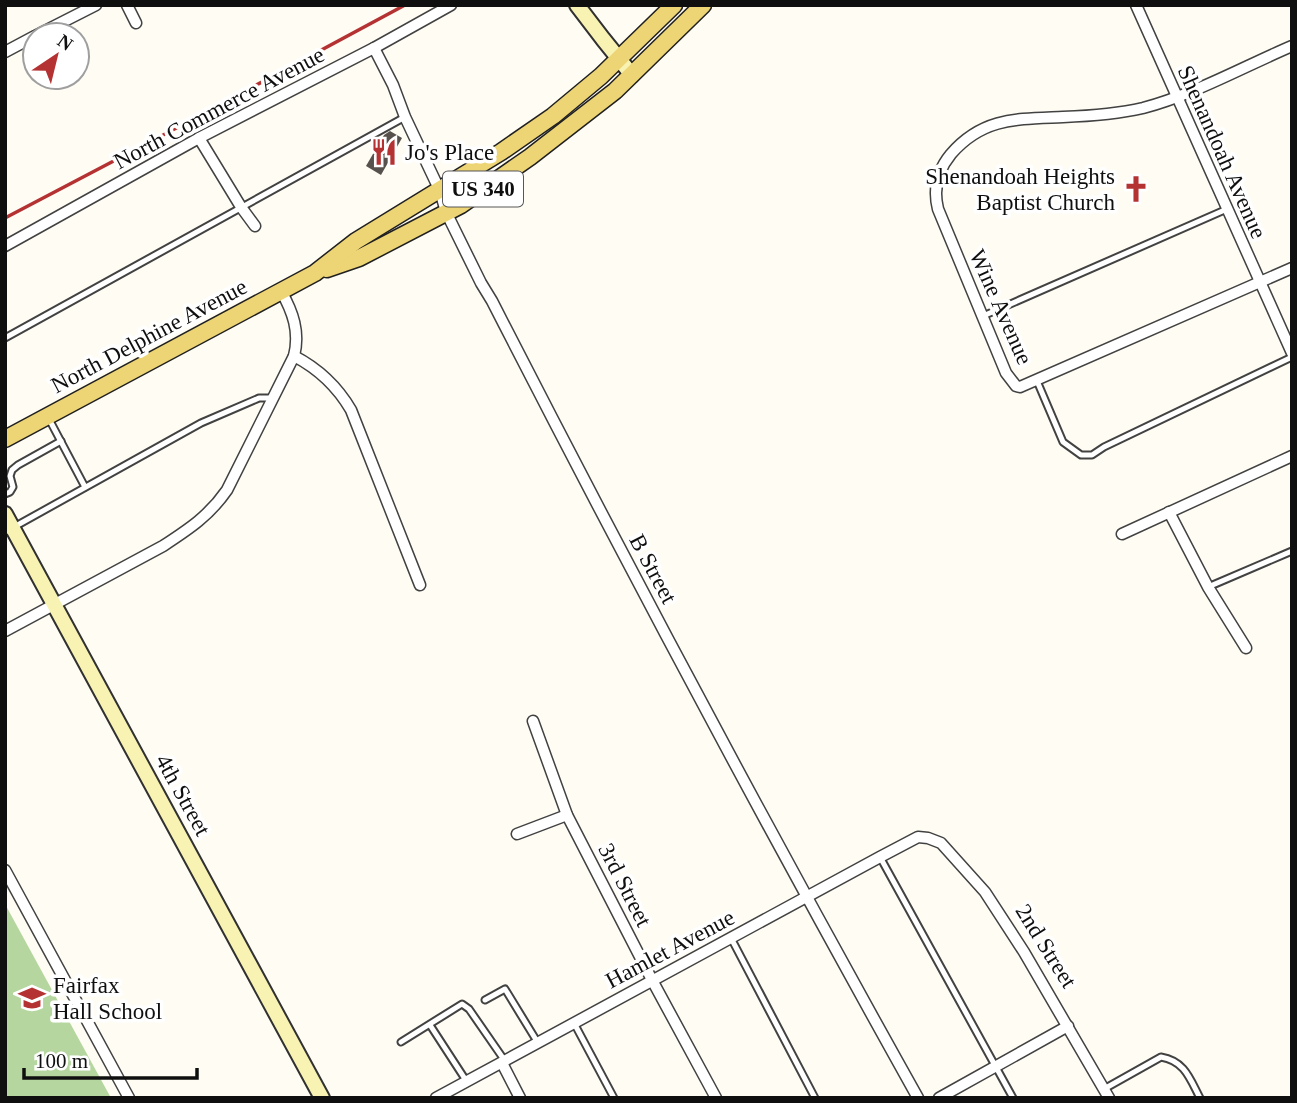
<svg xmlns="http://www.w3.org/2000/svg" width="1297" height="1103" viewBox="0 0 1297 1103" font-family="'Times New Roman',serif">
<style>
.forest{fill:#b5d69f}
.building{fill:#57514d}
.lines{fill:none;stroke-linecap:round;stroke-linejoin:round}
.lane-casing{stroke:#424242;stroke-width:9}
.street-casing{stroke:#424242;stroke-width:13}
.secondary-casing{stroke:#313131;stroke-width:18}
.primary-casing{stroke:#202020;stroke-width:19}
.lane{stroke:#fff;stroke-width:5}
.street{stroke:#fff;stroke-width:10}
.secondary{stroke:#f8f3b3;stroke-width:14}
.primary{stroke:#edd474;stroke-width:16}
.rail{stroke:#b53233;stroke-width:3.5}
.labels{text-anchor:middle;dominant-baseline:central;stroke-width:7;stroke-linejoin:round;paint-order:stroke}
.shield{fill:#fff;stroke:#575757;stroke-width:2}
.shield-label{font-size:21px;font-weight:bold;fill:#0f0f0f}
.street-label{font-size:23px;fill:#0f0f0f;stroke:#fff}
.poi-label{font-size:23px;fill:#0f0f0f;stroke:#fff;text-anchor:start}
</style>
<rect width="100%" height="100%" fill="#fefcf3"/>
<polygon class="forest" points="5,904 111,1098 5,1098"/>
<polygon class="building" points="390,131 402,138 381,175 366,166 384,135"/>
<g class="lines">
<defs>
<g id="lane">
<polyline points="983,316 1227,209"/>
<polyline points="5,338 405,117"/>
<polyline points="1037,381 1063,442 1081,455 1092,455 1104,447 1292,357"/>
<polyline points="49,419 85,487"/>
<polyline points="5,494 10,492 13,487 10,476 12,470 18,465 61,441"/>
<polyline points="5,532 201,423 259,398 273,398"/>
<polyline points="1208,587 1292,551"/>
<polyline points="880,857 1013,1098"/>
<polyline points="731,938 815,1098"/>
<polyline points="485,1000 505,989 538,1043"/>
<polyline points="574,1023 614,1098"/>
<polyline points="430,1025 467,1082"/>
<polyline points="401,1042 462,1004 469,1009 505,1061"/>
<path d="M1104 1089 1161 1057C1185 1061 1190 1079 1200 1098"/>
</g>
<g id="street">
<polyline points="127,5 136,23"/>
<polyline points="1136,5 1292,353"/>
<polyline points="37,35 96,5"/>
<path d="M1292 46C1245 66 1193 95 1143 108 1117 114 1090 116 1063 117 1018 119 983 117 951 154 937 171 933 189 938 209L1006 373 1016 386 1020 387 1292 268"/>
<path d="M374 48 393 85 405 117 440 191 446 212 481 283 492 301C629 569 771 835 918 1098"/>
<polyline points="5,52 35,36"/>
<polyline points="199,138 241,207 255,226"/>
<polyline points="5,246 199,138 374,48 451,5"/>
<path d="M294 356C319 369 337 386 351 410L420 585"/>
<polyline points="1169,512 1208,587 1246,648"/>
<polyline points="1122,534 1292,456"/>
<path d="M5 631 163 546C189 529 209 516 227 490L294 356C300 332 293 312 281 291"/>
<polyline points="533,721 567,815 652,980 716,1098"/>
<polyline points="517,834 567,815"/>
<polyline points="5,870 129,1098"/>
<polyline points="502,1063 520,1098"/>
<polyline points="436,1098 880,857 918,837 928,838 941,843 985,892 1024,952 1109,1098"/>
<polyline points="939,1098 1068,1026"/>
</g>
<g id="secondary">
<polyline points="577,5 603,39 632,75"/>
<polyline points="5,514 322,1098"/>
</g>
<g id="primary">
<polyline points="327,269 359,258 461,205 530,157 615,91 703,5"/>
<polyline points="5,439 315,273 356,241 501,152 553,116 601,76 674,5"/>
</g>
</defs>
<use href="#lane" class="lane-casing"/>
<use href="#street" class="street-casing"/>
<use href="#secondary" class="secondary-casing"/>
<use href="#primary" class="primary-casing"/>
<use href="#lane" class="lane"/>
<use href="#street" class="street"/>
<use href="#secondary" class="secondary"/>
<use href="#primary" class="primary"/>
<polyline class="rail" points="5,218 167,133 405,5"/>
</g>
<defs>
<symbol id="restaurant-bare" viewBox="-9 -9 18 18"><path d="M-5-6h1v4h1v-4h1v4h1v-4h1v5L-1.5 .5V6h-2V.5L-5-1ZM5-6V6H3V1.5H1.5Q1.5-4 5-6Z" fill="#b53233" stroke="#fff" stroke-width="2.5" paint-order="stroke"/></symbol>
<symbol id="church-bare" viewBox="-9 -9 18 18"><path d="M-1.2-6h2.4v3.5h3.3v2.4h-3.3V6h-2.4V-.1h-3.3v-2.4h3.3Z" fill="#b53233" stroke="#fff" stroke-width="2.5" paint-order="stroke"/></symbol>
<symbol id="school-bare" viewBox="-9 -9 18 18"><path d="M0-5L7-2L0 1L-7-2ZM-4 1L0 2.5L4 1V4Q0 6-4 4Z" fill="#b53233" stroke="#fff" stroke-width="2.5" paint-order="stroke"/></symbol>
</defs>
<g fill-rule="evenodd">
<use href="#restaurant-bare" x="365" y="133" width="38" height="38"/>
<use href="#church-bare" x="1117" y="170" width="38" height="38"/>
<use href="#school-bare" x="13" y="979" width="38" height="38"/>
</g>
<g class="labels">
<rect class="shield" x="443" y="171.5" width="80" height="35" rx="5"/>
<g class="shield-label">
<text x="483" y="189">US 340</text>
</g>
<g class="street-label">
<text transform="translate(219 108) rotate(-28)">North Commerce Avenue</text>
<text transform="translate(1222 152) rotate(66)">Shenandoah Avenue</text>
<text transform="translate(1001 307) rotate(66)">Wine Avenue</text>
<text transform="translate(149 336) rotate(-28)">North Delphine Avenue</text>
<text transform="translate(653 569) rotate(62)">B Street</text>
<text transform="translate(183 795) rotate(61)">4th Street</text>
<text transform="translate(625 885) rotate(63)">3rd Street</text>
<text transform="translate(1046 946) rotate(58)">2nd Street</text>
<text transform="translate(670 949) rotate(-28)">Hamlet Avenue</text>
</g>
<g class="poi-label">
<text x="405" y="152">Jo's Place</text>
<text x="1115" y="176" text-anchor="end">Shenandoah Heights<tspan x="1115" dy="26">Baptist Church</tspan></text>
<text x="53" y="985">Fairfax<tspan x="53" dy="26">Hall School</tspan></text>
</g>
</g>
<rect width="1297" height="1103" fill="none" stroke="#0f0f0f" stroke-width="14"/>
<g transform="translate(56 56) rotate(35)"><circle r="33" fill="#ffffff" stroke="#9f9f9f" stroke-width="2"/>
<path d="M0-5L12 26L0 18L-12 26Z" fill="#b53233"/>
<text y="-10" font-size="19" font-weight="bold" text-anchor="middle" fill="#0f0f0f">N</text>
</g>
<path d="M24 1068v10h173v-10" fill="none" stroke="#0f0f0f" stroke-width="3.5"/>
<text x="35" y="1068" font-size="21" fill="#0f0f0f" stroke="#ffffff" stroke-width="5" paint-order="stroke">100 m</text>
</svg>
